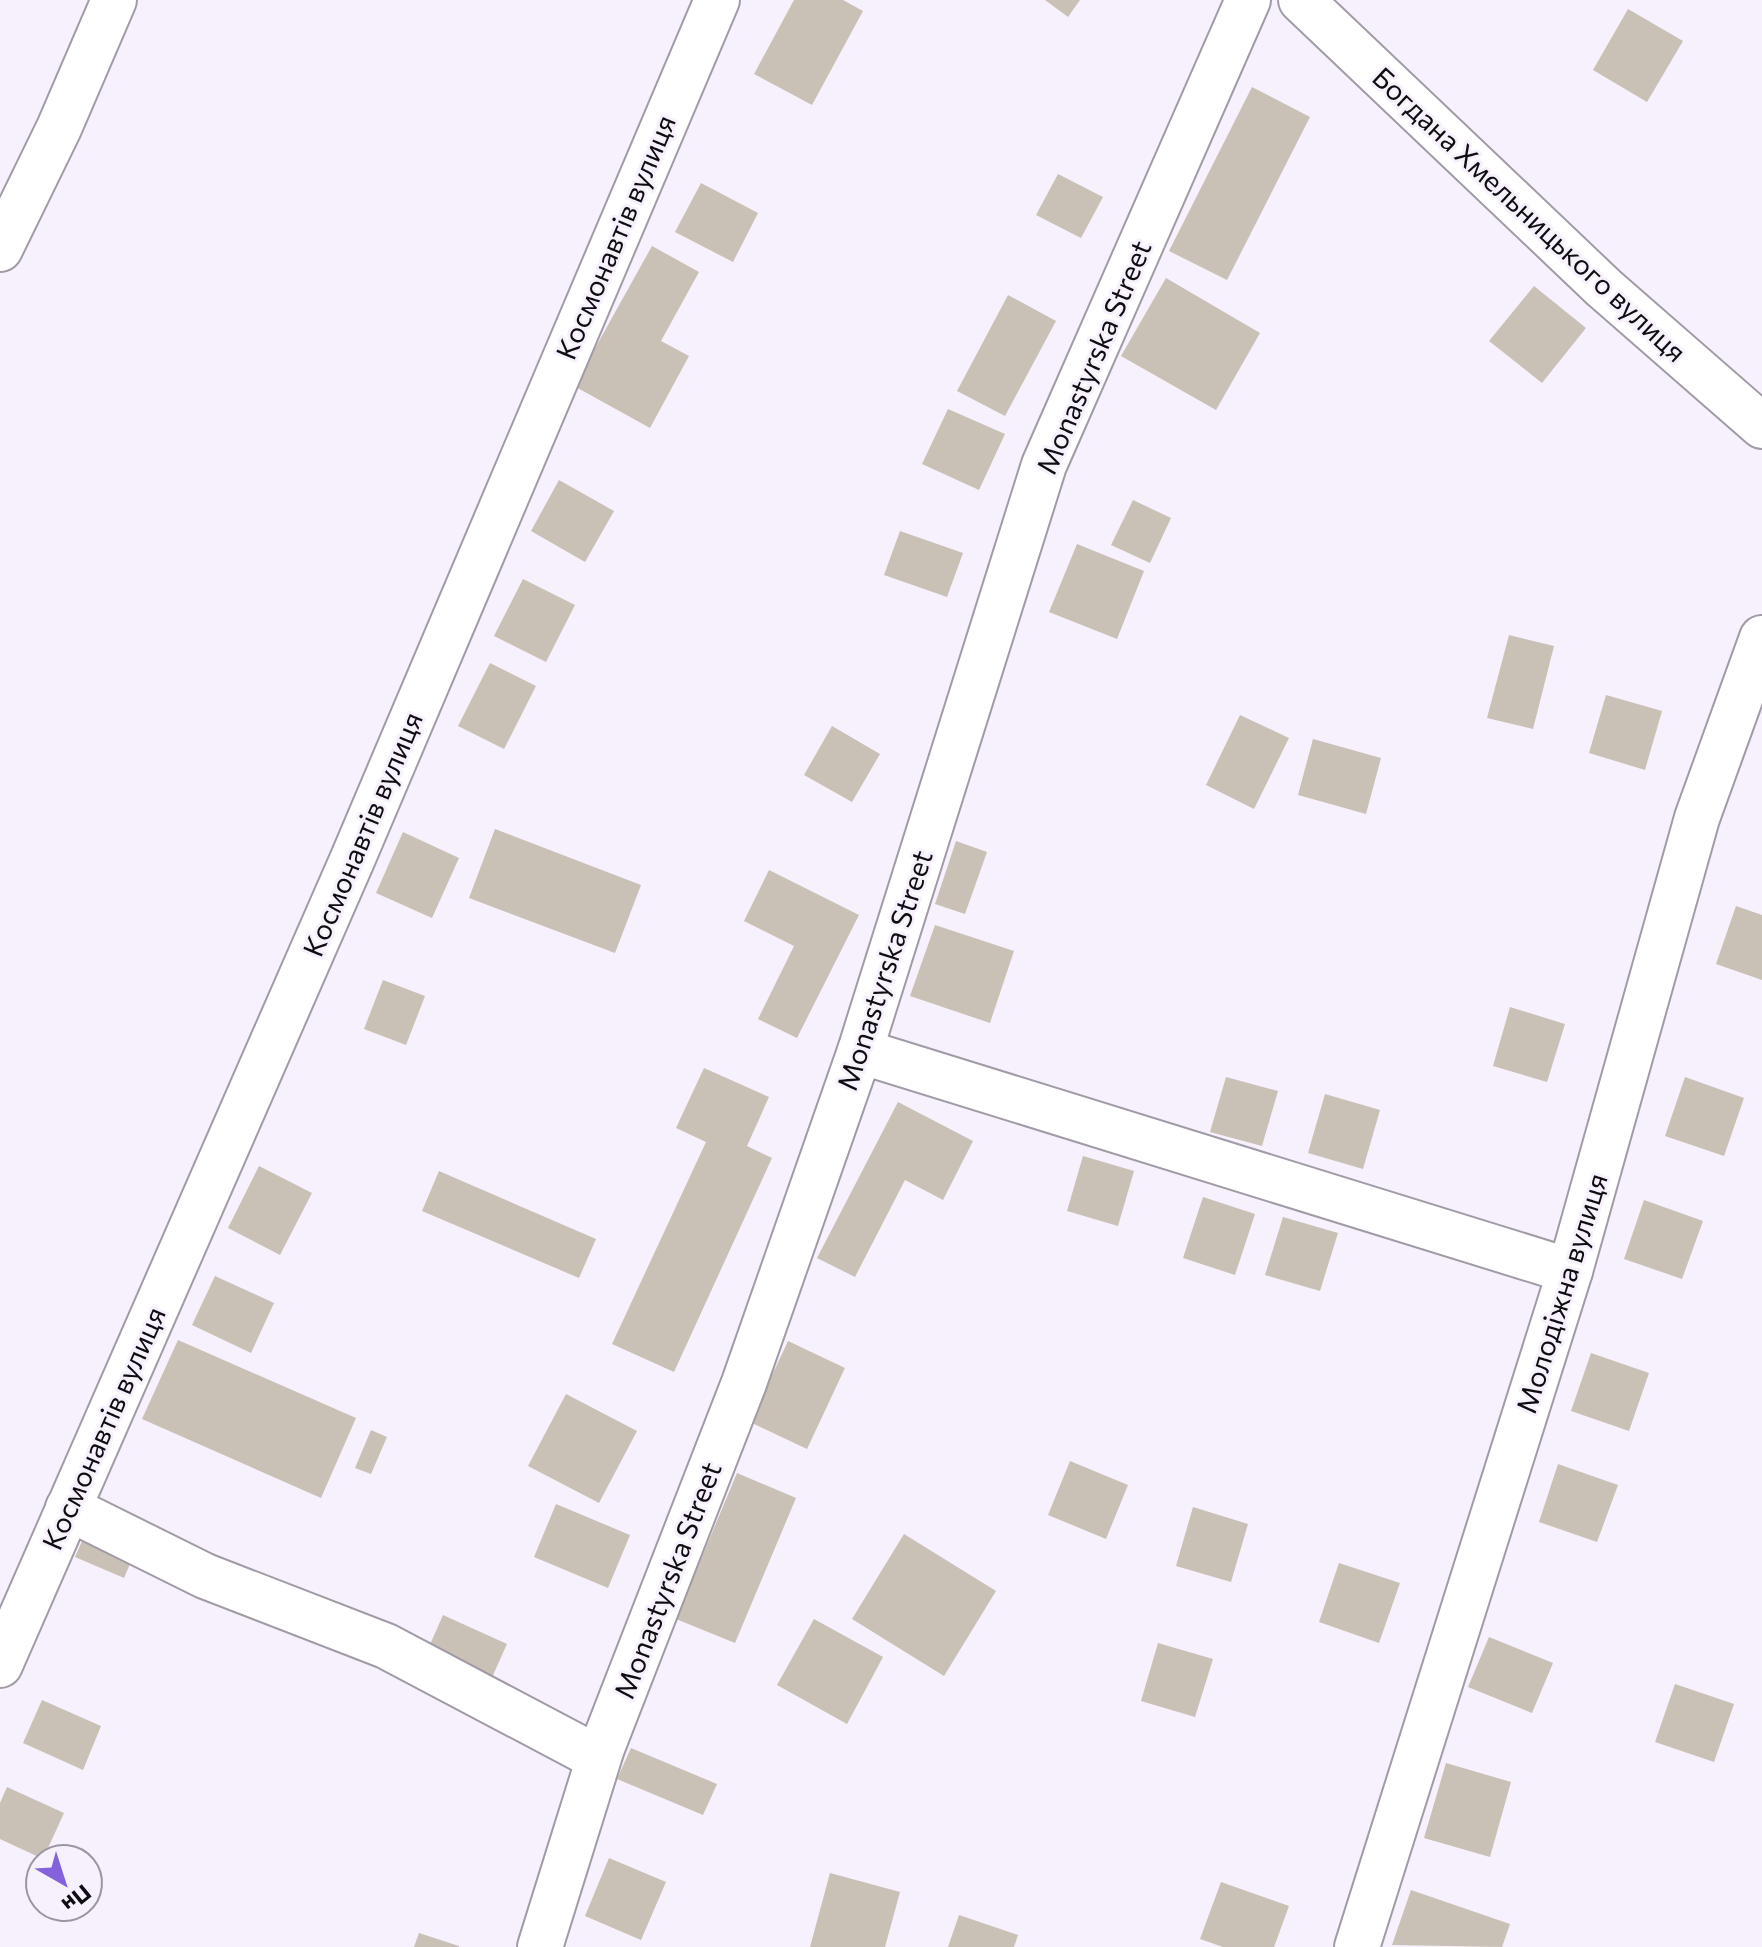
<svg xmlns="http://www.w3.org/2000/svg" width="1762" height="1947" viewBox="0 0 1762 1947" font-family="Commissioner,sans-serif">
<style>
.building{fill:#c9c0b6}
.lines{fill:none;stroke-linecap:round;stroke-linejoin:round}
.minor-casing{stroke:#a19ba6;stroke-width:48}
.minor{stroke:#fff;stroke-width:44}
.labels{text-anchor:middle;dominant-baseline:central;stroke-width:6;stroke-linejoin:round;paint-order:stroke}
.street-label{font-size:28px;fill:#0f0d11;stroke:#f7f1fd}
</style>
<rect width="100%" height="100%" fill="#f7f1fd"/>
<g class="building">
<polygon points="794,0 843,0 863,11 812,105 754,74"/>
<polygon points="1045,0 1080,0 1068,17"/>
<polygon points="1628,9 1683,41 1647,102 1593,70"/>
<polygon points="1252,87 1310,117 1227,280 1169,251"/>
<polygon points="1058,174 1103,197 1081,238 1036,215"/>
<polygon points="701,183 758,213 733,262 675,232"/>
<polygon points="652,246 699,272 661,341 689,356 650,428 574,386"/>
<polygon points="1166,278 1260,333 1216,410 1121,356"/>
<polygon points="1534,286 1586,328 1542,383 1489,341"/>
<polygon points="1008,295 1056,321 1005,416 957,391"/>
<polygon points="948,409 1005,434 979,490 922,464"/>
<polygon points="559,480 614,511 585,562 531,531"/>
<polygon points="1133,500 1171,518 1150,563 1111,545"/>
<polygon points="900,531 963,553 947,597 884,575"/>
<polygon points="1077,544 1144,571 1117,639 1049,612"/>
<polygon points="523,579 575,605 546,662 494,636"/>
<polygon points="1509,635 1554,646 1533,729 1487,718"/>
<polygon points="490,663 536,686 504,749 458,726"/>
<polygon points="1606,695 1662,711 1645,770 1589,753"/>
<polygon points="1240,715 1289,738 1254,809 1206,785"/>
<polygon points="832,726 880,754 852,802 804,775"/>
<polygon points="1313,739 1381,758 1366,814 1298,795"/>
<polygon points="495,829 641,885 615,953 469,898"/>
<polygon points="403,832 459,858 432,918 376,893"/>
<polygon points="956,841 987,852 965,914 935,904"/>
<polygon points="769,870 859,915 797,1038 758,1019 794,946 744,921"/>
<polygon points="1736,906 1762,915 1762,980 1716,964"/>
<polygon points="935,925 1014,951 990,1023 910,996"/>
<polygon points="383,980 425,996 406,1045 364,1029"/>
<polygon points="1510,1007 1565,1024 1547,1082 1493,1066"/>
<polygon points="704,1068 769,1097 747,1146 772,1158 674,1372 612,1344 706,1142 676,1128"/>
<polygon points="1226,1077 1278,1091 1262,1146 1210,1132"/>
<polygon points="1685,1077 1744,1098 1724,1156 1665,1136"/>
<polygon points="1325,1094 1380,1110 1363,1169 1308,1153"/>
<polygon points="898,1102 973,1141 943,1200 905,1180 855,1277 817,1258"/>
<polygon points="1083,1156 1134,1171 1118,1226 1067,1211"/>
<polygon points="259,1166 312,1193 280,1255 228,1228"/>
<polygon points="439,1171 596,1239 579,1278 422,1211"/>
<polygon points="1203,1197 1255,1214 1235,1275 1183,1258"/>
<polygon points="1644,1200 1703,1221 1682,1279 1624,1259"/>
<polygon points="1283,1217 1338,1233 1320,1291 1265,1275"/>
<polygon points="215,1276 274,1303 251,1353 192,1325"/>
<polygon points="178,1340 356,1418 321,1498 142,1419"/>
<polygon points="788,1341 845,1368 807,1449 750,1422"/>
<polygon points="1591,1353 1649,1373 1629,1431 1571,1411"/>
<polygon points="566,1394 637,1431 599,1503 528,1466"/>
<polygon points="371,1430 387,1437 371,1474 355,1468"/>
<polygon points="1070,1461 1128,1485 1106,1539 1048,1515"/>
<polygon points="1558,1464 1618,1485 1597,1542 1539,1522"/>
<polygon points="737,1473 796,1498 735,1643 676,1619"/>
<polygon points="556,1504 630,1535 608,1588 534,1557"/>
<polygon points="1193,1507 1248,1524 1231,1582 1176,1566"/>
<polygon points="87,1530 136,1550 124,1578 75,1557"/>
<polygon points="904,1534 996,1591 944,1676 852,1619"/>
<polygon points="1339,1563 1400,1583 1379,1643 1319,1622"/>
<polygon points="443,1615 507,1644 489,1684 425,1656"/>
<polygon points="814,1619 883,1657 847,1724 777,1685"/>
<polygon points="1489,1637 1553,1663 1532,1713 1468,1687"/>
<polygon points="1158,1643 1213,1659 1195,1717 1141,1701"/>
<polygon points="1675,1684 1734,1704 1714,1762 1655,1742"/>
<polygon points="42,1700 101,1726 83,1770 23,1743"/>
<polygon points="631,1748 717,1784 703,1815 617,1779"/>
<polygon points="1446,1763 1511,1782 1490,1857 1424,1838"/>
<polygon points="7,1787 64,1813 43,1859 0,1839 0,1803"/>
<polygon points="609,1858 666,1882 641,1940 585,1916"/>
<polygon points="830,1873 900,1892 885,1947 810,1947"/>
<polygon points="1221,1882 1289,1906 1274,1947 1223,1947 1200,1939"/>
<polygon points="1411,1890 1510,1924 1502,1947 1392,1945"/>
<polygon points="959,1915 1018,1935 1014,1947 948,1947"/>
<polygon points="419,1933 459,1946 459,1947 414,1947"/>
</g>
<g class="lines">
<defs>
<g id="minor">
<polyline points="1301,0 1604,288 1762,426"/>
<polyline points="0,249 59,128 114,0"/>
<polyline points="860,1051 1570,1271"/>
<polyline points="68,1508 205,1576 386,1646 598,1758"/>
<polyline points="0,1665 353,858 717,0"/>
<polyline points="540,1947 602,1748 744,1383 860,1051 1044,465 1248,0"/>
<polyline points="1357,1947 1570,1271 1697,818 1762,638"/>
</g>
</defs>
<use href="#minor" class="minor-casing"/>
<use href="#minor" class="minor"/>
</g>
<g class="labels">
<g class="street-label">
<text transform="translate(1530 214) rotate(43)">Богдана Хмельницького вулиця</text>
<text transform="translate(615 237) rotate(-67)">Космонавтів вулиця</text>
<text transform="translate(1093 357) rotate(-67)">Monastyrska Street</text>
<text transform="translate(362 834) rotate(-67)">Космонавтів вулиця</text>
<text transform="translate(884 970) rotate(-72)">Monastyrska Street</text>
<text transform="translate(1561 1293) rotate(-73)">Молодіжна вулиця</text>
<text transform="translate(103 1428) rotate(-66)">Космонавтів вулиця</text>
<text transform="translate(667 1580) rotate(-69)">Monastyrska Street</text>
</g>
</g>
<g transform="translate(64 1883) rotate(141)"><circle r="38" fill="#f7f1fd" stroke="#9a969f" stroke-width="2"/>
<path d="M0-6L14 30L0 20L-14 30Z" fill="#8362dc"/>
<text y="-12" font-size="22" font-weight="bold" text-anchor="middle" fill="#0f0d11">Пн</text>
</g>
</svg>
